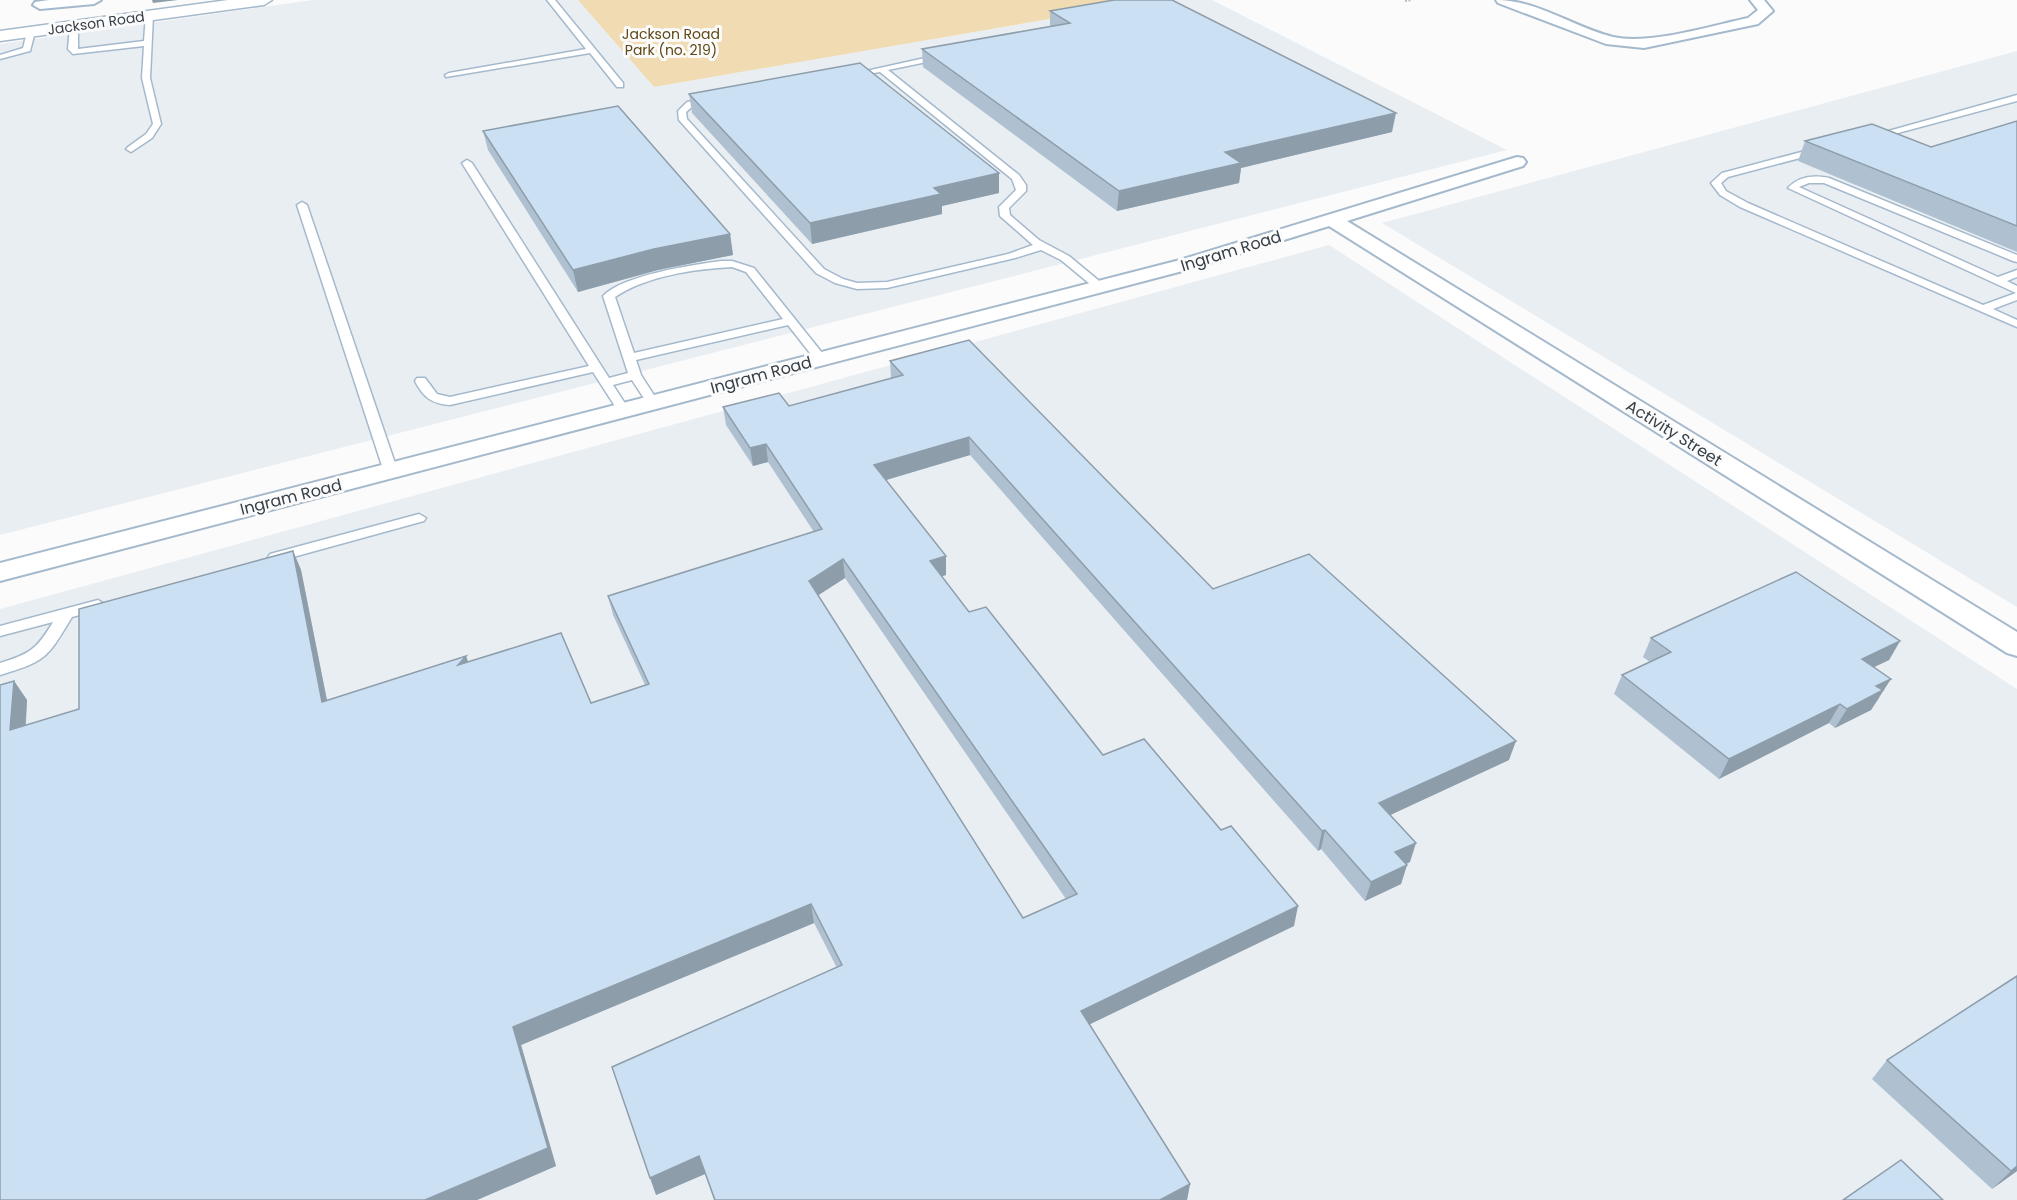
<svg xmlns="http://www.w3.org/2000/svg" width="2017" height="1200" viewBox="0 0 2017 1200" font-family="Poppins,sans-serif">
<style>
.built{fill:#e9eef3}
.green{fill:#f0dbb3}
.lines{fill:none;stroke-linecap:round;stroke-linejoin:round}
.service-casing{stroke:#a5b9cc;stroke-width:3}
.minor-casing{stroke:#a5b9cc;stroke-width:4}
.tertiary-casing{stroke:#a5b9cc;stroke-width:3}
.path{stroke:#babdbf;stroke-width:2;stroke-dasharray:2 1.5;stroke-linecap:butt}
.service{fill:#fff;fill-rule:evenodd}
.minor{fill:#fff;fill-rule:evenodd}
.tertiary{fill:#fff;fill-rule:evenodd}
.wall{fill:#afc1d1;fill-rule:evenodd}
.shaded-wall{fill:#8e9daa}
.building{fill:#cbe0f3;stroke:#8e9daa;stroke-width:1.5;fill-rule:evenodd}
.labels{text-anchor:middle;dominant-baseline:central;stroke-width:6;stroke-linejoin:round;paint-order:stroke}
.far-street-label{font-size:14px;fill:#353e46;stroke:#fbfbfb}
.far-park-label{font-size:14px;fill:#5f4815;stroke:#fbfbfb}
.street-label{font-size:16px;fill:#353e46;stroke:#fbfbfb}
</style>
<rect width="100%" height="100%" fill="#fbfbfb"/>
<g class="built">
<polygon points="313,0 578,0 654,87 1160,0 1212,0 1507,150 0,535 0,44"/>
<polygon points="2017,51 2017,607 1382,223"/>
<polygon points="1329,245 2017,689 2017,1200 0,1200 0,609"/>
</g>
<polygon class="green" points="578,0 1160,0 654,87"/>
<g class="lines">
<defs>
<g id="service">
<polygon points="547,0 555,0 623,83 623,87 617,87 590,53 446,77 445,75 449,73 586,49"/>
<polygon points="146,14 153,16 150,78 161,124 152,138 131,152 126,149 128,147 146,134 153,124 142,78 144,46 73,54 68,49 70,26 74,24 78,26 78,49 144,41"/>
<polygon points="31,30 35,32 30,51 0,59 0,55 23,48 27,32"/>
<polygon points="943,54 947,56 946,58 888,70 1019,175 1026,185 1026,191 1009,208 1010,215 1039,240 1069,256 1104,285 1104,289 1096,289 1061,260 1041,250 1015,258 887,288 857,289 835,283 816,273 679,120 678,111 687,102 712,97 712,101 693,106 686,112 687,119 824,269 843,279 857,283 887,282 1008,254 1033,245 1000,216 999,207 1016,190 1012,179 880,72 852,77 848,75"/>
<polygon points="2017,95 2017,101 1872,140 1867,137"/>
<path d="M1820 147 1823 148V152L1728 177 1721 183 1726 191 1748 203 1983 305 2016 293 1788 188C1799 176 1815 175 1829 178L2017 255V262L2013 261 1824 183H1809L1799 187 1998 277 2017 270V277L2007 281 2017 286V300L1993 309 2017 320V327L1740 207 1720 195 1711 183 1722 173Z"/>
<path d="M467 160 472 163 609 378 628 373 603 296C623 275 692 265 721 261H732L754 268 827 359 825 362H817L788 325 636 360 641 375 659 403 657 406H649L632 380 613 385 630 411 624 415 620 414 593 372 450 405C432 404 423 397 415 381L417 378H425L437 394 450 397 589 366 462 163ZM732 267 746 272 783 319 634 353 615 297C646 276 695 269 732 267Z"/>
<polygon points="302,202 307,205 398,472 396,475 386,475 384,472 297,205"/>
<polygon points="419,514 426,518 424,521 275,562 268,557 270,554"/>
<path d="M98 600 106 605 103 609 72 617C47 658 47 661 0 675V663C30 654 37 649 53 622L0 636V626Z"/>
</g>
<g id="minor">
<polygon points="49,0 101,0 94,4 40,9 33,5 35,2"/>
<path d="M1496 0C1538 0 1573 27 1613 37 1650 45 1710 26 1748 18L1758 10 1750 0H1764L1773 11 1758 24 1644 48 1606 44 1498 3Z"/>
<polygon points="1517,157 1523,158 1526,162 1523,166 1347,221 2017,632 2017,656 2007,653 1329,226 1194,268 0,581 0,563 1180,260"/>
</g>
<polygon id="tertiary" points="228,0 272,0 264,5 0,41 0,31"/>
</defs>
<use href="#service" class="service-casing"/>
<use href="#minor" class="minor-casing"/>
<use href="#tertiary" class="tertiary-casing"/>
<polyline class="path" points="1405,1 1412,0"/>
<use href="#service" class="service"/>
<use href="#minor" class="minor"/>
<use href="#tertiary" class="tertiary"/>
</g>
<g class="wall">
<polygon points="1050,11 1392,132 1241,168 1239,183 1117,211 923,67 922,49 1050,26"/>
<polygon points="689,94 999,193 942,206 942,214 812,244 692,113"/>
<polygon points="2017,121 2017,252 1798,161 1805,141 1931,147"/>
<polygon points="483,131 730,234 733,255 658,270 578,292 488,150"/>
<path d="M890 361 1213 589 1509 760 1390 815 1410 862 1406 864 1407 865 1401 884 1365 901 1321 849 1318 851 970 455 886 480 946 575 941 576 969 612 1103 755 1294 926 1090 1024 1190 1184 1187 1200H714L705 1174 656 1195 837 968 814 923 521 1045 556 1166 477 1200H0L14 681 27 700 26 725 79 709 293 551 301 570 327 700 468 662 591 703 645 685 613 615 608 596 814 532 768 462 753 466 726 425 723 407 789 406 891 379ZM845 578 1066 899 1023 918 818 595Z"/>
<polygon points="1651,638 1900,641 1889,660 1874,667 1879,698 1871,710 1835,728 1829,723 1719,779 1614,694 1622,675 1650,662 1643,657"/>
<polygon points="2017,976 2017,1171 1992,1189 1872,1079 1887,1060"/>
</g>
<g class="shaded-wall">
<polygon points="152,0 178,0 153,3"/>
<polygon points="1396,113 1392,132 1241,168 1239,183 1117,211 1119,191 1225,152"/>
<polygon points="999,173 999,193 942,206 942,214 812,244 810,223 934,188"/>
<polygon points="730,234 733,255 658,270 578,292 573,270 654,249"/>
<polygon points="969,437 970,455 876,483 874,465"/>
<polygon points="766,444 768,462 753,466 750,448"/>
<polygon points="293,551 301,570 331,721 322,702"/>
<polygon points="946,556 946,575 930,580 930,561"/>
<polygon points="843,559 845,578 811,600 809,581"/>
<polygon points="1900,641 1889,660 1851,678 1862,659"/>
<polygon points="466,656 473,675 458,665"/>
<polygon points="1891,679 1871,710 1835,728 1847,709 1876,686"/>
<polygon points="14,681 27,700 24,749 10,730"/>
<polygon points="1840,704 1829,723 1719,779 1729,759"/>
<polygon points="1516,741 1509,760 1373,823 1379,803"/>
<polygon points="1325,830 1321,849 1318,851 1322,831"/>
<polygon points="1416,843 1410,862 1390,872 1395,852"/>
<polygon points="1407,865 1401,884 1365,901 1371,882"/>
<polygon points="811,904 814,923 521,1045 556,1166 477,1200 425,1200 513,1027"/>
<polygon points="1298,906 1294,926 1080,1029 1081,1011"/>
<polygon points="699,1156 705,1174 656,1195 650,1178"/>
<polygon points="2017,1166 2017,1171 1992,1189 2011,1171"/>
<polygon points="1190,1184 1187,1200 1160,1200"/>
</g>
<g class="building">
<polygon points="1114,0 1172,0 1396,113 1225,152 1241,163 1119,191 922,49 1070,23 1050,11"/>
<polygon points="860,63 999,173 934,188 941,194 810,223 689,94"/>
<polygon points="618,106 730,234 654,249 573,270 483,131"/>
<polygon points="2017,121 2017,226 1805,141 1872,124 1931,147"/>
<path d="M969 340 1213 589 1309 554 1516 741 1379 803 1416 843 1395 852 1407 865 1371 882 1325 830 1322 831 969 437 874 465 946 556 930 561 969 612 986 607 1103 755 1144 739 1221 830 1231 826 1298 906 1081 1011 1190 1184 1160 1200H715L699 1156 650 1178 612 1067 842 965 811 904 513 1027 548 1148 425 1200H0V685L14 681 10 730 79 709V609L293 551 322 702 466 656 458 665 561 633 591 703 649 684 608 596 822 529 766 444 750 448 723 407 779 393 789 406 903 375 890 361ZM843 559 1077 894 1023 918 809 581Z"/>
<polygon points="1796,572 1900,641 1862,659 1891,679 1876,686 1883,690 1847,709 1840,704 1729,759 1622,675 1671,652 1651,638"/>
<polygon points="2017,976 2017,1166 2011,1171 1887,1060"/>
<polygon points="1901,1160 1943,1200 1843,1200"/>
</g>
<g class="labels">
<g class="far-street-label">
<text transform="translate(96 23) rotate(-8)">Jackson Road</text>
</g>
<g class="far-park-label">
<text x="671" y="34">Jackson Road<tspan x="671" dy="16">Park (no. 219)</tspan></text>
</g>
<g class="street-label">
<text transform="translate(1231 251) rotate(-17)">Ingram Road</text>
<text transform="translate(761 375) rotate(-15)">Ingram Road</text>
<text transform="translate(1674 433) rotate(32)">Activity Street</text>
<text transform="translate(291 497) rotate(-14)">Ingram Road</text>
</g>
</g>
</svg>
